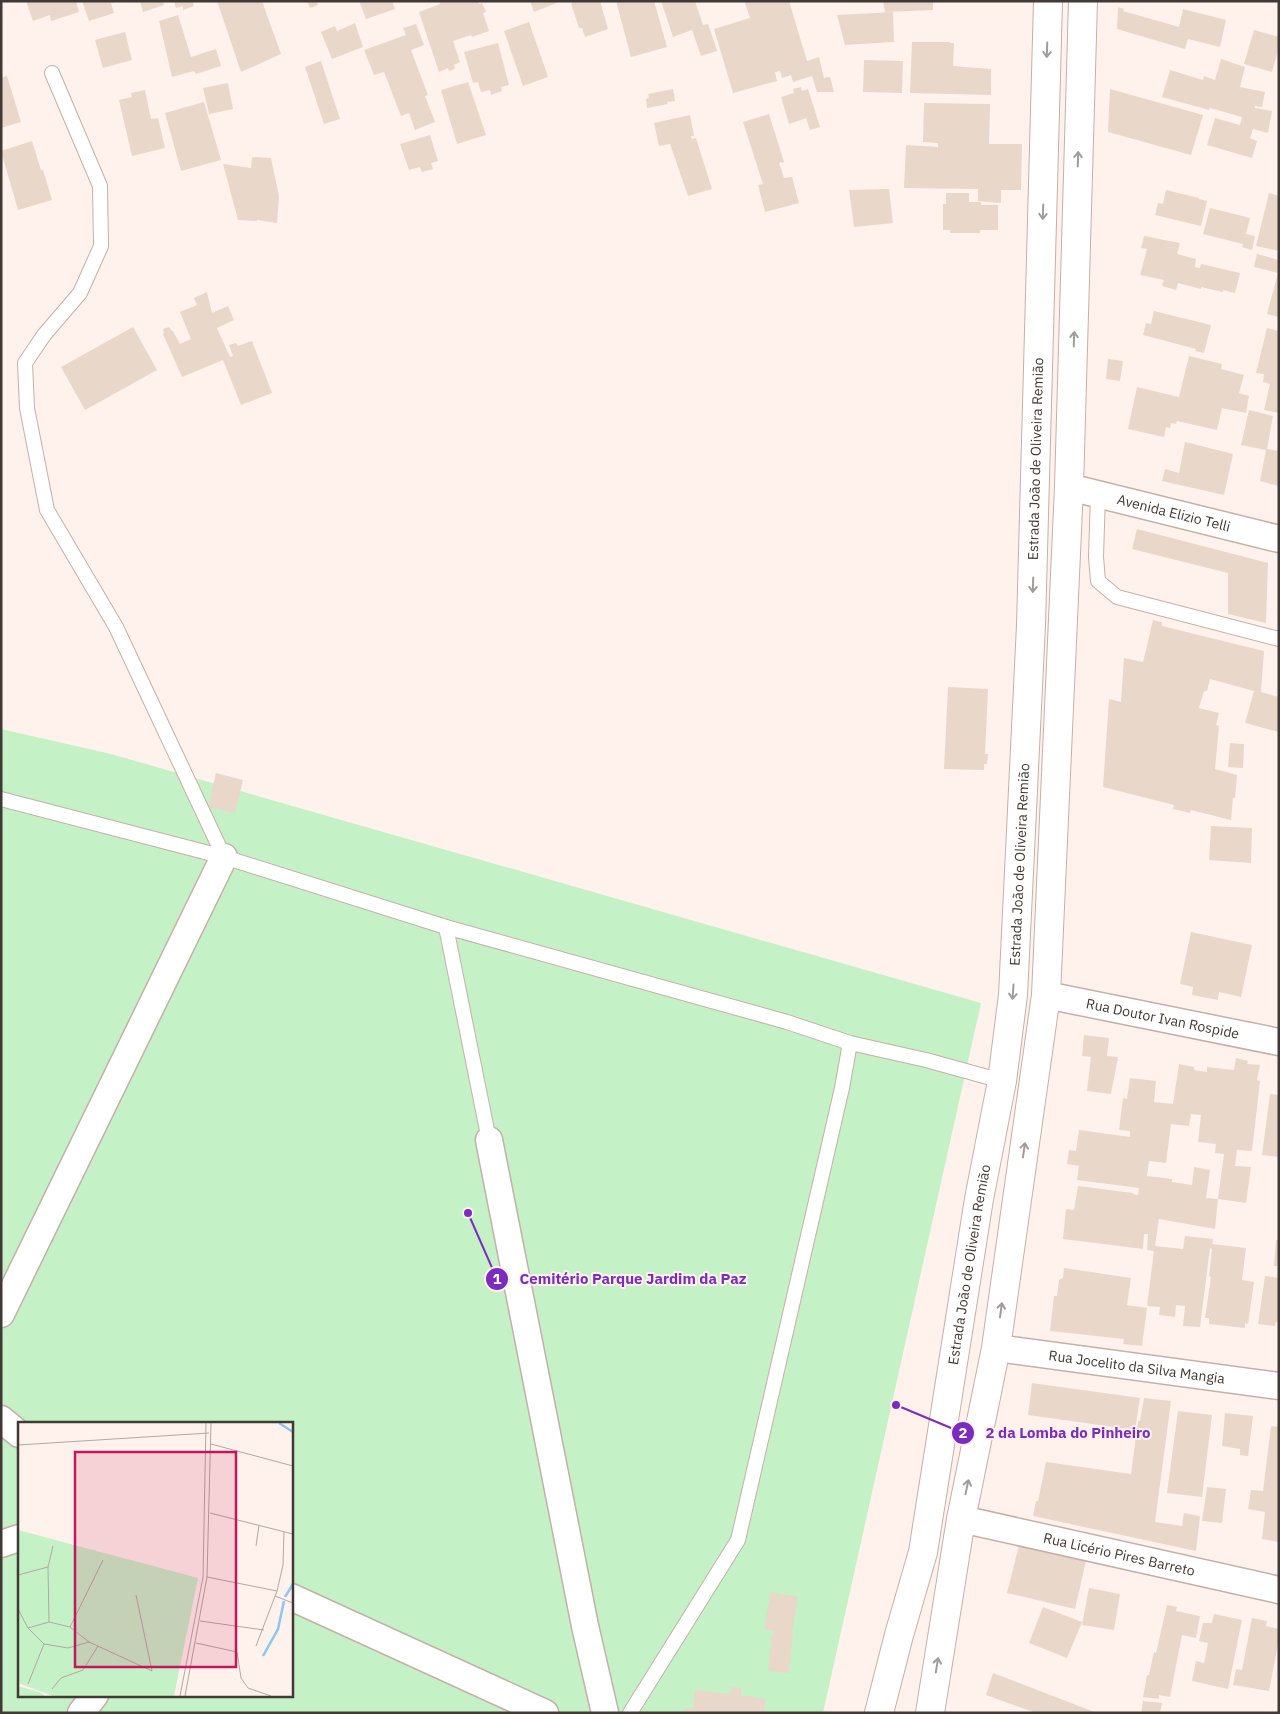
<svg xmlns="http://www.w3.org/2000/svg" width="1280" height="1714" viewBox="0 0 1280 1714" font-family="'IBM Plex Sans',sans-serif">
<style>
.green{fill:#c5f1c6;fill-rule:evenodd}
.building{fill:#e9d7ca}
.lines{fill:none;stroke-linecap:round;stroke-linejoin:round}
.service-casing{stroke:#c5b0a8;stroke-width:16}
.minor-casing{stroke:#c5b0a8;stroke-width:29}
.secondary-casing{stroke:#c5b0a8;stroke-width:30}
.service{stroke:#fff;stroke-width:14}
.minor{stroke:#fff;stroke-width:26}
.secondary{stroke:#fff;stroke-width:28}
.oneway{stroke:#a09c9a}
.labels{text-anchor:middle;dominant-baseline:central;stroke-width:4;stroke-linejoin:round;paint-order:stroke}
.street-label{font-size:14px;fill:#413935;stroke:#fff2ec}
.inset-river{fill:none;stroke:#8dc6f3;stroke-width:2.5}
.inset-road{fill:none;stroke:#b3a8a3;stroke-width:1}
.view{fill:#c2185b;fill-opacity:0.15;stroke:#c2185b;stroke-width:2.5}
.inset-edge{fill:none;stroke:#413935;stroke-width:2.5}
.leader{fill:none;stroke:#7b2cbf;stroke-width:2}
.callout-dot{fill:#7b2cbf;stroke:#fff2ec;stroke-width:2}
.mark-label{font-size:15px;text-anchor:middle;font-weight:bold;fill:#fff}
.callout-label{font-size:15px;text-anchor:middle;font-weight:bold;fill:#7b2cbf;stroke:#fff2ec;stroke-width:4;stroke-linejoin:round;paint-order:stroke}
</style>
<rect width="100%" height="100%" fill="#fff2ec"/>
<path class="green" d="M1 729 111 754 981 1003 823 1713H1ZM19 1423H291V1695H19Z"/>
<g class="building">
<polygon points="26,1 76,1 79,12 51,21 50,15 33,21"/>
<polygon points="82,1 116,1 116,2 111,3 114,13 89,21"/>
<polygon points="140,1 163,1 164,5 143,12"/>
<polygon points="174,1 192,1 194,6 183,10 183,6 176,8"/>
<polygon points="217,1 262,1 281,54 241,72"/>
<polygon points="307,1 317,1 318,5 310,8"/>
<polygon points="359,1 392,1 395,9 366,19"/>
<polygon points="439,1 478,1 479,4 482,3 486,12 483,13 489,31 472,37 471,35 453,41 460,62 454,65 455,69 449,71 448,68 439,72 419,12 440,4"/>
<polygon points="530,1 561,1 534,12"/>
<polygon points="577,1 600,1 608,29 585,37 582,28 579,28 571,3"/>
<polygon points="616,1 654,1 667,47 631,57"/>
<polygon points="661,1 695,1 703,25 708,24 717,51 701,56 692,30 673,37"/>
<polygon points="746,1 789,1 807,61 819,57 824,78 830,77 834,92 817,92 812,76 793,82 791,75 782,78 780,71 775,72 777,81 733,93 714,29 750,18 745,3"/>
<polygon points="883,1 933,1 933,10 885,12"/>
<polygon points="1118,7 1124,9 1123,11 1179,27 1183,9 1226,20 1220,47 1188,39 1185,49 1117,29"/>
<polygon points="893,12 894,42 845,45 837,15"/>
<polygon points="178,15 191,57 216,49 221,66 196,74 194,71 172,77 159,21"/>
<polygon points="529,22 548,77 523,86 504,31"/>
<polygon points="355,23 363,47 332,59 321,32 335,26 337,31"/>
<polygon points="416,24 424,45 411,50 428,95 425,96 435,122 415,130 409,113 401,116 384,72 374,75 364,50 406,35 403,28"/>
<polygon points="1254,30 1279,37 1279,47 1272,72 1244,64"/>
<polygon points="125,32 132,60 103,68 95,40"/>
<polygon points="912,42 950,42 950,43 954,43 953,66 991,69 991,95 910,93"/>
<polygon points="498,43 509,85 501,87 502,91 491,95 490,90 481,92 478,82 473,83 464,52"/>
<polygon points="1221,59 1245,67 1240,87 1265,92 1262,107 1255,106 1255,108 1272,111 1268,133 1253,129 1250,138 1257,141 1252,158 1207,145 1215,118 1240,125 1242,117 1210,108 1209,110 1162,97 1170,70 1203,80 1204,76 1215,80"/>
<polygon points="864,60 903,61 902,93 863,92"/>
<polygon points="321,61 340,119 324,124 305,67"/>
<polygon points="7,76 21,122 1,128 1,78"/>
<polygon points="468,82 486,135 457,144 441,90"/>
<polygon points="228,83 233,109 209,114 203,88"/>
<polygon points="801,87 802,91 808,89 820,127 810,130 806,118 789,124 781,97 794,93 793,89"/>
<polygon points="673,89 675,101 667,102 668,104 647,108 646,99 649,98 648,94"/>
<polygon points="1110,89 1203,115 1191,155 1108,132"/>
<polygon points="145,90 151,119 158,118 165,148 132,156 119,100 132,97 131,93"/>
<polygon points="204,102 221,160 181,171 165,113"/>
<polygon points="924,103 990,104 989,144 1022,144 1021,190 1001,190 1001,203 978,201 978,189 904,188 906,145 938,147 938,143 923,142"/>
<polygon points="769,114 784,162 779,163 784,178 792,177 799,203 765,212 758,185 763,184 743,122"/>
<polygon points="690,115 694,136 691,136 692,139 696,138 712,189 688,196 670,144 659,146 654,123"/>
<polygon points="430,135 438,161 431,163 433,169 422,172 420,167 409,170 400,144"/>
<polygon points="32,141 41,170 43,170 52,200 18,210 1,151"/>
<polygon points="252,157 271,158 279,196 277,223 257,220 257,221 238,220 223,164 251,168"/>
<polygon points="889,189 893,223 854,227 849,190"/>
<polygon points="1166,190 1199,198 1199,199 1207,201 1201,226 1155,215 1158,203 1163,204"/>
<polygon points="946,193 969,193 969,202 981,202 981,205 998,205 998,230 980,230 980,233 950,233 950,230 943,230 943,204 946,204"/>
<polygon points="1269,193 1279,196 1279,251 1256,246"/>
<polygon points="1210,208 1250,218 1246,234 1255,236 1252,250 1242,247 1243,244 1203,234"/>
<polygon points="1144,236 1180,243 1177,254 1196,259 1195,267 1200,268 1201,264 1240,273 1235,293 1223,290 1223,292 1201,287 1201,289 1178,283 1176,290 1162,286 1164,280 1140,275 1147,249 1141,248"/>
<polygon points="1257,254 1279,260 1279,317 1267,314 1278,273 1254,267"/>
<polygon points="207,292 212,313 228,306 234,320 217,328 230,357 233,356 229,345 236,343 238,346 252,341 272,393 241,405 223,360 182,377 163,334 164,333 163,329 169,327 172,331 173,331 180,344 191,339 180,312 197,305 194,298"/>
<polygon points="1154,311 1211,325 1204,353 1195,351 1196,349 1143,335 1146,323 1151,324"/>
<polygon points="133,327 157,370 85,410 61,367"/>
<polygon points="1267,328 1279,331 1279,413 1264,410 1270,384 1263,382 1264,374 1256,373"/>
<polygon points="1189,356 1222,364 1221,369 1244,375 1239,393 1249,396 1246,413 1222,408 1217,430 1177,421 1176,424 1171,423 1170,428 1166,427 1164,437 1128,429 1137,387 1179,397"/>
<polygon points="1108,359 1123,361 1120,381 1106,379"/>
<polygon points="1249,410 1273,416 1267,449 1279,451 1279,486 1260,481 1266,450 1241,445"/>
<polygon points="1185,442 1233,454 1224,495 1162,481 1165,469 1179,473"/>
<polygon points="1137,529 1268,563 1266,623 1228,614 1228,573 1132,549"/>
<polygon points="1153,620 1162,622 1162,626 1264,651 1261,692 1279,697 1279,732 1245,723 1254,691 1210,679 1207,691 1204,691 1199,708 1219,713 1216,725 1219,726 1215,769 1237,775 1235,798 1233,798 1231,820 1191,810 1190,813 1173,809 1174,805 1103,787 1109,699 1121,702 1124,658 1143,662"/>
<polygon points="948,687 988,689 985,754 988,754 987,764 984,764 984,770 944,769"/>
<polygon points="1230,743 1244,744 1243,768 1228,767"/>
<polygon points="216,773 243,780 235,813 208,807"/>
<polygon points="1211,826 1252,828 1251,863 1209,860"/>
<polygon points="1191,932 1252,945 1241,997 1219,992 1218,1000 1192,995 1193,987 1180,984"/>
<polygon points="1084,1035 1109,1038 1107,1056 1118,1057 1111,1094 1087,1091 1091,1057 1082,1056"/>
<polygon points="1236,1058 1248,1061 1247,1064 1260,1065 1257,1080 1260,1081 1252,1151 1237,1150 1235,1166 1251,1167 1246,1203 1218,1199 1224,1154 1215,1153 1216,1144 1198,1142 1201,1115 1191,1114 1189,1126 1171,1124 1166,1163 1149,1161 1147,1176 1172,1179 1172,1182 1192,1185 1194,1167 1210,1170 1206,1198 1218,1199 1215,1229 1159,1219 1155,1246 1183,1249 1185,1236 1213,1239 1212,1244 1246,1248 1242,1280 1254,1282 1248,1324 1245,1323 1245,1328 1209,1324 1209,1318 1205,1318 1211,1277 1209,1276 1212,1249 1210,1248 1200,1327 1183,1326 1185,1306 1176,1305 1175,1317 1159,1315 1160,1307 1147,1306 1154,1251 1147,1250 1148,1234 1144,1234 1143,1249 1063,1239 1066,1209 1074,1210 1078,1186 1133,1193 1133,1194 1138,1195 1139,1188 1077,1180 1079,1166 1067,1164 1069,1150 1076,1151 1079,1130 1130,1137 1130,1131 1119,1130 1123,1098 1127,1099 1130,1078 1156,1081 1154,1102 1173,1104 1179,1064 1194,1067 1194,1070 1207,1072 1207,1067 1234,1070"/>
<polygon points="1270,1094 1279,1095 1279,1157 1262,1155"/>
<polygon points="1276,1240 1279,1240 1279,1266 1274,1266"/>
<polygon points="1064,1268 1131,1278 1127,1305 1147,1308 1142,1346 1123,1344 1124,1339 1050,1331 1054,1296 1057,1296 1059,1280 1063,1278"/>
<polygon points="1265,1276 1279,1278 1279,1322 1276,1322 1275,1326 1258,1324"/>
<polygon points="1032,1383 1140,1398 1135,1430 1028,1415"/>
<polygon points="1144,1398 1171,1401 1155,1522 1182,1526 1184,1513 1200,1516 1196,1551 1033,1516 1036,1501 1038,1501 1046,1462 1131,1474 1138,1421 1140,1421"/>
<polygon points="1178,1411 1212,1415 1202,1497 1167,1493"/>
<polygon points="1225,1413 1253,1416 1248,1456 1240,1455 1240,1449 1222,1446"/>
<polygon points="1271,1426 1279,1427 1279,1542 1262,1539 1265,1512 1248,1509 1251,1490 1263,1491"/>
<polygon points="1207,1487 1226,1489 1222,1523 1202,1521"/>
<polygon points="1019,1545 1086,1561 1075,1609 1007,1593"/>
<polygon points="1089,1588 1120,1594 1114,1630 1082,1625"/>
<polygon points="771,1592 798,1597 792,1631 793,1632 789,1673 768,1671 772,1634 774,1634 775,1631 764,1629"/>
<polygon points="1167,1605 1177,1607 1176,1611 1200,1616 1196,1638 1182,1635 1170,1697 1159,1695 1159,1699 1143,1697 1147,1675 1149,1675 1154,1652 1156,1653"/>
<polygon points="1043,1607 1082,1622 1067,1658 1029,1643"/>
<polygon points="1214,1614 1242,1620 1228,1689 1192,1681 1196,1661 1204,1663 1208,1643 1199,1641 1203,1623 1212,1623"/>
<polygon points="1252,1618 1267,1621 1266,1626 1279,1629 1279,1639 1269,1691 1233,1685 1236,1669 1242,1670"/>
<polygon points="993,1673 1097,1713 1036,1713 986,1695"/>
<polygon points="731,1687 741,1688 741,1695 766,1699 764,1713 684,1713 684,1708 693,1709 695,1690 730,1694"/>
<polygon points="1143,1701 1162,1703 1160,1713 1141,1713"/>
</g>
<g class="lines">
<defs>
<g id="service">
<polyline points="52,73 100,186 101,246 80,293 44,335 25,363 27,408 47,510 116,627 224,857"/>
<polyline points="1098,494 1096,557 1098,581 1117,597 1279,639"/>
<polyline points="1,799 224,857 446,927 787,1022 850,1043 926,1060 1002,1081"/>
<polyline points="446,927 489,1140"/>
<polyline points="630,1713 738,1540 842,1088 850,1043"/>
</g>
<g id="minor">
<path id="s1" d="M1069 487 1279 539"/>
<path id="s2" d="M1046 995 1279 1042"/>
<polyline points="489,1140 585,1626 605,1713"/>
<polyline points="1,1314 224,857"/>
<path id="s3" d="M996 1348 1279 1386"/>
<polyline points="1,1419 19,1434"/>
<path id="s4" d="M961 1519 1279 1590"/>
<polyline points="1,1544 19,1538"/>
<polyline points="291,1597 545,1713"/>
<polyline points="81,1713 95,1695"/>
</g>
<g id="secondary">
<path id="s5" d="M879 1713 899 1635 923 1552 979 1199 1002 1081 1013 995 1031 625 1048 1"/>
<polyline points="930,1713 961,1519 996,1348 1046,995 1069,487 1083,1"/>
</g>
</defs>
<use href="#service" class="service-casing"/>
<use href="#minor" class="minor-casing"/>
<use href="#secondary" class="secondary-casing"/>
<use href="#service" class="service"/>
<use href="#minor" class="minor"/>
<use href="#secondary" class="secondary"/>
</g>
<defs><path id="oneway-shaft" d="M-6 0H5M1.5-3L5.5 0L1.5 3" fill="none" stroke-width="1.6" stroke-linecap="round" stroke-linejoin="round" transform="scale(1.25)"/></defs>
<g class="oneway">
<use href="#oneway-shaft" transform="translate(1047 50) rotate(92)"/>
<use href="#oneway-shaft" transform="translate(1078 159) rotate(-88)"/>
<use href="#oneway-shaft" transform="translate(1043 212) rotate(92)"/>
<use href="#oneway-shaft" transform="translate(1074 339) rotate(-88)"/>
<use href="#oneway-shaft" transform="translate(1033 585) rotate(92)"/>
<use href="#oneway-shaft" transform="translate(1013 992) rotate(94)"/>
<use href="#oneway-shaft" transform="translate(1024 1150) rotate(-82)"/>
<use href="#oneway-shaft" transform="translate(1001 1310) rotate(-82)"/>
<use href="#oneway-shaft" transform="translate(967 1487) rotate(-78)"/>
<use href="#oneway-shaft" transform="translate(937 1665) rotate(-81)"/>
</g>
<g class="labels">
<g class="street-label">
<text stroke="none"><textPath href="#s5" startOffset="1268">Estrada João de Oliveira Remião</textPath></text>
<text stroke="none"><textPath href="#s1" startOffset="108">Avenida Elizio Telli</textPath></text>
<text stroke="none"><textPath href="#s5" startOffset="862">Estrada João de Oliveira Remião</textPath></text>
<text stroke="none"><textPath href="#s2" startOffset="119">Rua Doutor Ivan Rospide</textPath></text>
<text stroke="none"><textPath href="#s5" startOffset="458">Estrada João de Oliveira Remião</textPath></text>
<text stroke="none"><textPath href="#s3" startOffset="142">Rua Jocelito da Silva Mangia</textPath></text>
<text stroke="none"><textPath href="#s4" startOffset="162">Rua Licério Pires Barreto</textPath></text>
</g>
</g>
<g transform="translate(18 1422)">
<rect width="275" height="275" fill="#fff2ec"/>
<path d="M0 108 180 156 156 274H35L0 261ZM0 264 24 271 26 274H0Z" fill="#c5f1c6"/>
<path class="inset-river" d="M261 1 275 10M267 175 275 162M245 234 260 207 266 179"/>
<path class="inset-road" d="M193 22 275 44M0 23 191 11M192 91 275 112M238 124 241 103M0 153 30 145M189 155 259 169M118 173 134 249M257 174 275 181M0 187 10 206M182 199 246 208M31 200 30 145 35 124M52 205 85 138M71 220 50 226 26 222 10 206 31 200 52 205 71 220 134 249M178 221 219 230 223 256 230 266 253 274M238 224 259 169 265 143 266 110M10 262 26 222M34 267 43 256 65 248 80 224M162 274 185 155 188 1M167 274 189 155 193 1"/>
<path class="view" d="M57 30H218V245H57Z"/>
<rect width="275" height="275" class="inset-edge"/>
</g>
<path class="leader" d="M468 1213L497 1279M896 1405L963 1433"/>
<g class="callout-dot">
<circle cx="468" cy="1213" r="5"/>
<circle cx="896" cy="1405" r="5"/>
<circle cx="497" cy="1279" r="12"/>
<circle cx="963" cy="1433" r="12"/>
</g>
<g class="mark-label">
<text x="497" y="1284">1</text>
<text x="963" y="1438">2</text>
</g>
<g class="callout-label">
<text x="633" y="1284">Cemitério Parque Jardim da Paz</text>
<text x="1068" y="1438">2 da Lomba do Pinheiro</text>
</g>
<rect width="1280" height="1714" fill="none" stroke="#413935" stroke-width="5"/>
</svg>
